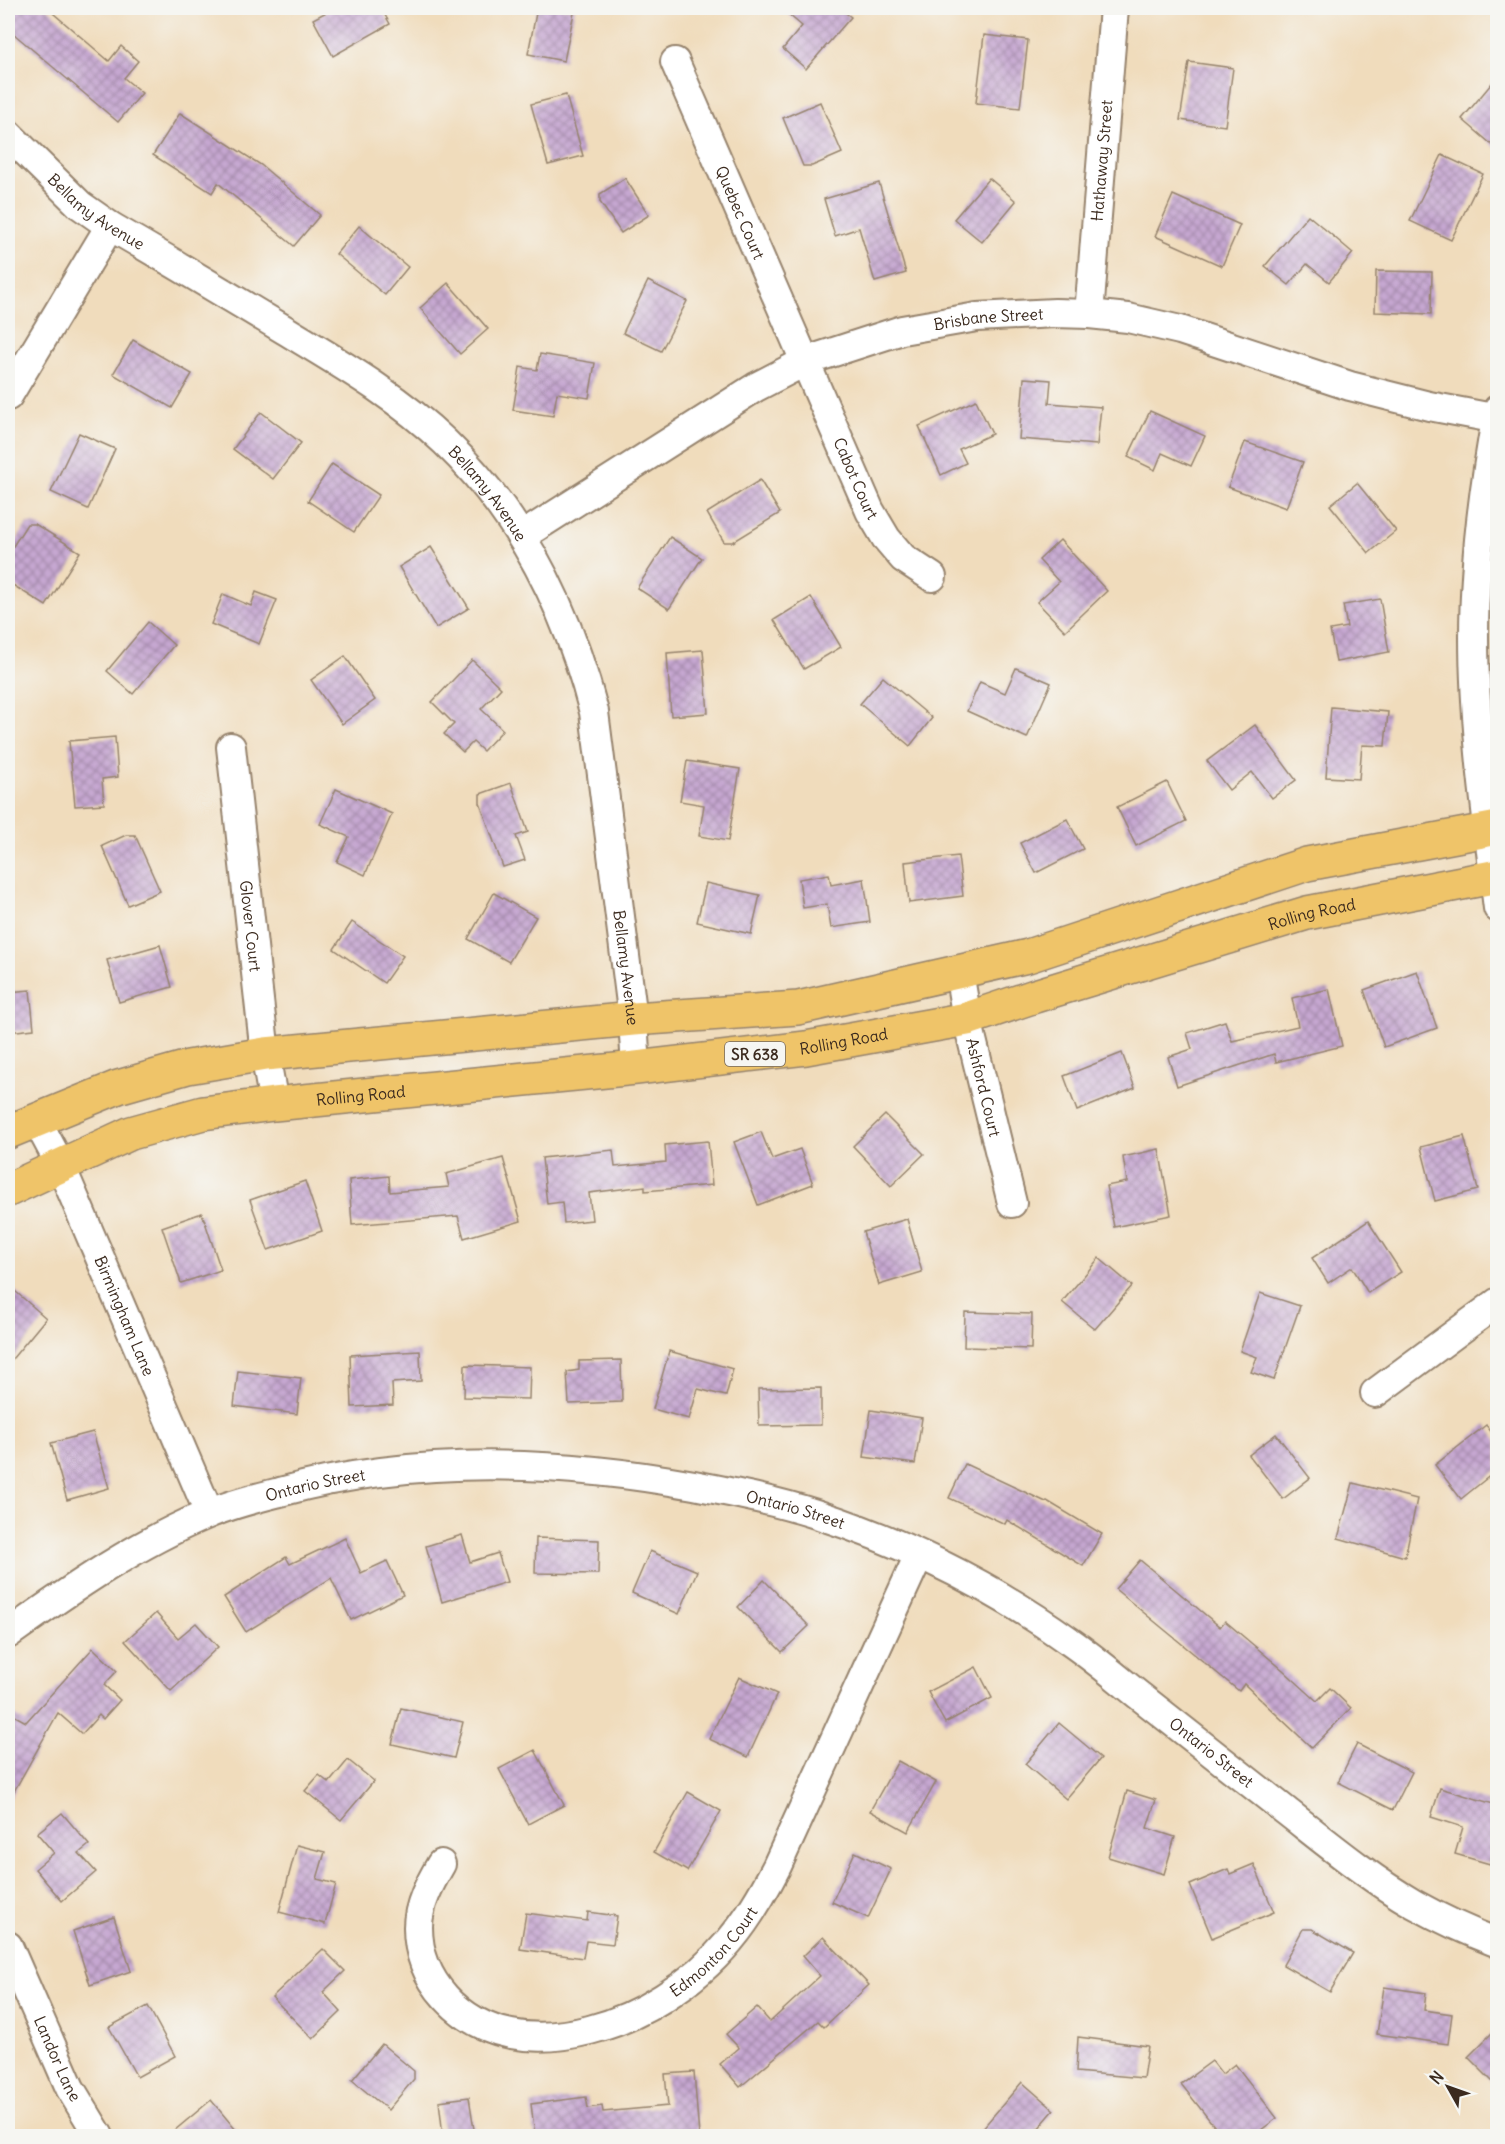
<svg xmlns="http://www.w3.org/2000/svg" width="1505" height="2144" viewBox="0 0 1505 2144" font-family="Delius,sans-serif">
<style>
.building{fill:url(#building-cross-hatch)}
.lines{fill:none;stroke-linecap:round;stroke-linejoin:round}
.minor-casing{stroke:#96836d;stroke-width:32}
.primary-casing{stroke:#96836d;stroke-width:36}
.minor{stroke:#fff;stroke-width:28}
.primary{stroke:#efc469;stroke-width:33}
.labels{text-anchor:middle;dominant-baseline:central;stroke-width:4.5;stroke-linejoin:round;paint-order:stroke}
.shield{fill:#f6f6f2;stroke:#73675e;stroke-width:1.5}
.shield-label{font-size:15px;font-weight:bold;fill:#3b2a1e}
.street-label{font-size:16px;fill:#3b2a1e;stroke:#f6f6f2}
</style>
<defs>
<pattern id="building-cross-hatch" width="8" height="8" patternUnits="userSpaceOnUse" patternTransform="scale(1.5)"><rect width="8" height="8" fill="#c6a7d1"/><path d="M0 0l8 8M0 8l8-8" fill="none" stroke="#a288a9"/></pattern>
</defs>
<rect width="100%" height="100%" fill="#f6f6f2"/>
<filter id="ink" filterUnits="userSpaceOnUse"><feTurbulence type="fractalNoise" baseFrequency=".0167" numOctaves="2"/><feDisplacementMap in="SourceGraphic" scale="12" xChannelSelector="R" yChannelSelector="G"/><feConvolveMatrix kernelMatrix="1 2 1 2 8 2 1 2 1" color-interpolation-filters="sRGB"/></filter>
<filter id="wash" filterUnits="userSpaceOnUse"><feTurbulence type="fractalNoise" baseFrequency=".008" numOctaves="4" result="noise"/><feDisplacementMap in="SourceGraphic" scale="24" xChannelSelector="R" yChannelSelector="G"/><feGaussianBlur stdDeviation="1.35" result="paint"/><feColorMatrix in="noise" values="0 0 0 0 0 0 0 0 0 0 0 0 0 0 0 0 0 1.4 0 .05"/><feComposite in="paint" operator="in"/></filter>
<g filter="url(#wash)">
<rect width="100%" height="100%" fill="#f0dcbc"/>
<g id="blocks">
<g class="building">
<polygon points="8,8 47,8 109,61 121,46 138,61 124,78 142,93 118,122 8,29"/>
<polygon points="334,8 381,8 390,24 333,56 313,19"/>
<polygon points="537,8 575,8 564,61 528,54"/>
<polygon points="781,8 839,8 851,17 806,69 783,49 802,26"/>
<polygon points="984,35 1028,40 1020,108 976,103"/>
<polygon points="1189,62 1233,68 1225,126 1180,120"/>
<polygon points="1497,77 1497,149 1462,119"/>
<polygon points="566,95 583,156 548,165 531,104"/>
<polygon points="820,102 842,153 812,166 803,166 783,118"/>
<polygon points="180,113 261,165 320,215 294,246 218,183 212,193 153,155"/>
<polygon points="1442,155 1483,174 1451,240 1410,221"/>
<polygon points="625,178 649,215 621,233 600,202 600,194"/>
<polygon points="989,178 1016,201 982,242 954,219"/>
<polygon points="879,183 906,273 875,282 859,228 835,236 824,199"/>
<polygon points="1173,195 1240,225 1222,266 1155,236"/>
<polygon points="1308,215 1353,253 1329,282 1307,264 1289,285 1265,266"/>
<polygon points="359,226 408,267 385,295 336,254"/>
<polygon points="1376,271 1432,272 1431,314 1375,312"/>
<polygon points="648,281 687,301 661,351 623,333"/>
<polygon points="448,283 488,329 460,354 420,308"/>
<polygon points="133,340 192,374 172,408 113,374"/>
<polygon points="540,354 595,363 589,398 557,393 553,416 513,410 520,367 537,370"/>
<polygon points="1024,378 1051,380 1049,403 1101,407 1097,445 1019,439"/>
<polygon points="976,400 992,434 959,449 966,463 941,475 919,426"/>
<polygon points="1150,411 1205,436 1191,466 1162,453 1155,470 1128,457"/>
<polygon points="261,412 301,443 273,479 233,449"/>
<polygon points="79,433 115,449 88,509 51,492"/>
<polygon points="1245,442 1303,462 1286,508 1228,487"/>
<polygon points="332,464 379,495 354,532 308,501"/>
<polygon points="760,480 780,513 733,542 724,542 707,513"/>
<polygon points="1357,483 1396,531 1369,553 1330,505"/>
<polygon points="27,524 35,524 80,552 46,606 8,582 8,554"/>
<polygon points="670,537 702,558 669,609 637,588"/>
<polygon points="1060,540 1107,591 1065,631 1037,602 1059,582 1039,560"/>
<polygon points="431,547 469,608 436,628 399,567"/>
<polygon points="256,592 277,600 259,644 211,624 223,594 251,606"/>
<polygon points="811,597 841,647 804,669 774,620"/>
<polygon points="1380,599 1389,652 1336,662 1330,630 1347,627 1343,605"/>
<polygon points="148,622 174,645 133,694 107,671"/>
<polygon points="703,650 708,713 671,716 667,653"/>
<polygon points="345,656 375,700 342,724 311,680"/>
<polygon points="472,660 501,688 481,709 503,730 483,751 473,742 463,752 444,734 454,724 432,702"/>
<polygon points="1016,668 1051,683 1027,738 967,711 980,682 1005,693"/>
<polygon points="883,677 932,718 910,746 860,704"/>
<polygon points="1331,707 1388,712 1385,746 1362,745 1359,779 1326,777"/>
<polygon points="1255,725 1296,780 1272,798 1252,772 1229,790 1207,761"/>
<polygon points="115,737 118,777 102,779 104,804 75,806 69,741"/>
<polygon points="687,761 740,769 728,841 699,836 704,805 680,801"/>
<polygon points="1167,782 1186,821 1136,846 1117,807"/>
<polygon points="511,783 528,832 516,836 525,860 503,867 480,803 480,794"/>
<polygon points="336,789 392,814 365,875 337,862 349,837 320,824"/>
<polygon points="1067,819 1083,849 1036,873 1020,843"/>
<polygon points="126,835 135,835 160,891 128,905 102,846"/>
<polygon points="958,856 963,896 909,903 905,862"/>
<polygon points="829,874 831,885 864,879 870,922 831,928 827,904 803,908 799,879"/>
<polygon points="706,883 760,895 751,934 697,922"/>
<polygon points="494,893 536,917 509,962 468,939"/>
<polygon points="352,922 403,956 384,983 334,949"/>
<polygon points="160,945 172,987 119,1002 107,960"/>
<polygon points="1417,971 1437,1028 1384,1047 1364,990"/>
<polygon points="1329,989 1342,1046 1276,1062 1274,1054 1177,1086 1168,1057 1192,1049 1187,1033 1225,1021 1232,1041 1298,1026 1292,998"/>
<polygon points="30,990 34,1029 8,1032 8,992"/>
<polygon points="1122,1053 1135,1088 1077,1111 1064,1076"/>
<polygon points="885,1115 924,1154 891,1186 853,1146"/>
<polygon points="761,1132 772,1159 800,1149 813,1184 758,1205 734,1142"/>
<polygon points="1464,1136 1478,1190 1435,1201 1421,1147"/>
<polygon points="708,1141 712,1185 645,1191 645,1186 589,1193 592,1220 564,1223 562,1202 547,1204 542,1158 613,1150 615,1167 666,1162 665,1145"/>
<polygon points="1159,1149 1171,1215 1114,1227 1106,1186 1127,1182 1123,1157"/>
<polygon points="503,1158 521,1221 464,1238 458,1216 352,1225 349,1180 389,1176 390,1192 449,1187 446,1174"/>
<polygon points="305,1181 322,1231 268,1250 250,1200"/>
<polygon points="202,1213 221,1270 181,1283 162,1227"/>
<polygon points="907,1219 922,1272 879,1285 863,1232"/>
<polygon points="1368,1221 1401,1272 1368,1293 1352,1267 1328,1283 1312,1258"/>
<polygon points="1099,1258 1132,1286 1095,1329 1062,1302"/>
<polygon points="8,1285 46,1318 8,1364"/>
<polygon points="1260,1293 1300,1306 1274,1380 1251,1372 1257,1357 1240,1351"/>
<polygon points="965,1312 1032,1314 1031,1349 964,1347"/>
<polygon points="420,1351 421,1381 392,1383 393,1405 352,1407 350,1355"/>
<polygon points="669,1351 733,1369 726,1396 698,1389 689,1419 653,1409"/>
<polygon points="621,1360 622,1402 569,1404 567,1372 579,1370 579,1361"/>
<polygon points="465,1365 530,1367 529,1399 464,1397"/>
<polygon points="238,1371 301,1378 297,1414 234,1406"/>
<polygon points="821,1388 821,1425 759,1426 758,1389"/>
<polygon points="871,1410 922,1418 915,1464 864,1457"/>
<polygon points="1486,1425 1497,1439 1497,1470 1461,1499 1435,1465"/>
<polygon points="93,1432 109,1488 67,1500 51,1443"/>
<polygon points="1276,1434 1310,1478 1283,1499 1249,1455"/>
<polygon points="965,1464 1046,1502 1047,1501 1102,1534 1083,1566 1007,1520 1005,1524 949,1498"/>
<polygon points="1353,1483 1417,1499 1405,1557 1338,1538"/>
<polygon points="462,1535 470,1562 498,1553 507,1582 442,1602 426,1546"/>
<polygon points="345,1538 361,1573 387,1561 403,1595 351,1620 331,1578 246,1632 224,1597 286,1557 290,1564"/>
<polygon points="536,1538 599,1540 598,1574 535,1573"/>
<polygon points="650,1551 697,1571 679,1614 632,1593"/>
<polygon points="1140,1560 1220,1627 1225,1621 1283,1670 1317,1701 1330,1688 1351,1708 1312,1748 1244,1684 1239,1691 1115,1589"/>
<polygon points="764,1580 809,1626 782,1652 738,1607"/>
<polygon points="156,1613 178,1638 196,1623 218,1647 171,1691 125,1641"/>
<polygon points="93,1648 117,1671 104,1685 120,1700 103,1719 99,1715 82,1734 58,1713 8,1802 8,1712 26,1722"/>
<polygon points="976,1667 992,1698 945,1723 928,1692"/>
<polygon points="739,1677 777,1694 748,1757 709,1739"/>
<polygon points="401,1708 463,1722 454,1758 392,1744"/>
<polygon points="1059,1723 1101,1758 1066,1799 1025,1764"/>
<polygon points="1357,1744 1412,1772 1393,1810 1338,1782"/>
<polygon points="535,1750 564,1805 528,1824 499,1769"/>
<polygon points="348,1760 374,1781 341,1820 305,1791 319,1775 329,1783"/>
<polygon points="898,1761 936,1782 908,1832 870,1811"/>
<polygon points="1440,1788 1497,1805 1497,1839 1490,1864 1455,1854 1463,1827 1431,1817"/>
<polygon points="1127,1791 1156,1800 1147,1828 1175,1837 1164,1874 1108,1857"/>
<polygon points="688,1792 721,1811 687,1871 654,1852"/>
<polygon points="62,1813 89,1845 79,1853 96,1872 62,1901 35,1869 54,1853 37,1833"/>
<polygon points="297,1845 325,1852 317,1879 336,1884 325,1924 279,1912"/>
<polygon points="855,1852 891,1869 868,1918 832,1902"/>
<polygon points="1254,1864 1274,1912 1212,1938 1190,1885 1228,1869 1230,1874"/>
<polygon points="588,1912 617,1916 613,1944 586,1941 583,1958 520,1949 526,1913 587,1921"/>
<polygon points="114,1917 131,1971 90,1985 73,1931"/>
<polygon points="1303,1929 1312,1929 1353,1953 1330,1992 1283,1965"/>
<polygon points="823,1937 869,1985 824,2027 818,2021 740,2087 720,2064 739,2048 726,2034 757,2007 770,2022 820,1976 803,1956"/>
<polygon points="323,1949 345,1971 323,1992 341,2012 313,2039 272,1997"/>
<polygon points="1384,1987 1426,1993 1424,2010 1452,2014 1448,2044 1377,2034"/>
<polygon points="148,2006 175,2056 137,2077 109,2027"/>
<polygon points="1497,2028 1497,2086 1468,2057"/>
<polygon points="1078,2037 1148,2046 1143,2078 1076,2072"/>
<polygon points="382,2044 414,2071 414,2079 388,2110 352,2080"/>
<polygon points="1212,2061 1222,2074 1235,2064 1277,2118 1253,2136 1222,2136 1181,2084"/>
<polygon points="694,2072 699,2136 642,2136 641,2131 600,2136 535,2136 531,2104 586,2097 588,2108 602,2106 603,2112 668,2106 665,2074"/>
<polygon points="1022,2082 1054,2110 1032,2136 976,2136"/>
<polygon points="469,2097 475,2136 443,2136 439,2101"/>
<polygon points="211,2100 241,2136 168,2136"/>
</g>
</g>
</g>
<g filter="url(#ink)">
<use href="#blocks" fill-opacity="0" stroke="#96836d" stroke-width="1.5"/>
<g class="lines">
<defs>
<g id="minor">
<path id="s1" d="M675 62 870 511 886 538 903 558 932 577"/>
<path id="s2" d="M8 134 80 205 110 226C169 260 227 295 285 330 341 364 397 396 445 442 521 515 568 611 594 712L633 1019 636 1068"/>
<path id="s3" d="M1089 314 1114 8"/>
<polyline points="8,396 110,226"/>
<path d="M1498 409C1484 484 1474 560 1474 636 1474 727 1487 818 1498 908"/>
<path id="s4" d="M522 536 756 387 806 361 902 330 977 317 1055 313 1089 314 1128 318 1180 330 1350 386 1429 406 1498 419"/>
<path id="s5" d="M231 747 265 1054 274 1104"/>
<path id="s6" d="M959 972 967 1019 1012 1203"/>
<path id="s7" d="M36 1119 60 1164 209 1513"/>
<polyline points="1375,1393 1498,1302"/>
<path id="s8" d="M8 1634C71 1589 136 1544 208 1514 231 1504 256 1498 280 1492 415 1455 557 1460 694 1485 735 1493 776 1501 816 1514 905 1543 992 1586 1069 1641 1094 1658 1117 1678 1141 1697 1190 1735 1238 1773 1286 1811 1327 1843 1369 1878 1414 1904 1441 1919 1469 1932 1498 1943"/>
<path id="s9" d="M441 1864C430 1883 418 1905 418 1927 418 1981 460 2024 511 2034 561 2044 621 2025 663 1998 718 1964 748 1923 777 1866L919 1555"/>
<path id="s10" d="M8 1946 70 2088 99 2136"/>
</g>
<g id="primary">
<polyline points="8,1132 118,1087 188,1067 265,1054 633,1019 798,1008 1028,956 1307,864 1498,828"/>
<path id="s11" d="M8 1190 131 1133 203 1113 274 1104 636 1068 806 1048 967 1019 1035 996 1307 913 1498 876"/>
</g>
</defs>
<use href="#minor" class="minor-casing"/>
<use href="#primary" class="primary-casing"/>
<use href="#minor" class="minor"/>
<use href="#primary" class="primary"/>
</g>
</g>
<g class="labels">
<rect class="shield" x="725" y="1042" width="60" height="24" rx="4.5"/>
<g class="shield-label">
<text x="755" y="1054">SR 638</text>
</g>
<g class="street-label">
<text stroke="none"><textPath href="#s3" startOffset="154">Hathaway Street</textPath></text>
<text stroke="none"><textPath href="#s2" startOffset="118">Bellamy Avenue</textPath></text>
<text stroke="none"><textPath href="#s1" startOffset="164">Quebec Court</textPath></text>
<text stroke="none"><textPath href="#s4" startOffset="522">Brisbane Street</textPath></text>
<text stroke="none"><textPath href="#s1" startOffset="454">Cabot Court</textPath></text>
<text stroke="none"><textPath href="#s2" startOffset="604">Bellamy Avenue</textPath></text>
<text stroke="none"><textPath href="#s11" startOffset="1341">Rolling Road</textPath></text>
<text stroke="none"><textPath href="#s5" startOffset="180">Glover Court</textPath></text>
<text stroke="none"><textPath href="#s2" startOffset="1107">Bellamy Avenue</textPath></text>
<text stroke="none"><textPath href="#s11" startOffset="855">Rolling Road</textPath></text>
<text stroke="none"><textPath href="#s6" startOffset="118">Ashford Court</textPath></text>
<text stroke="none"><textPath href="#s11" startOffset="369">Rolling Road</textPath></text>
<text stroke="none"><textPath href="#s7" startOffset="216">Birmingham Lane</textPath></text>
<text stroke="none"><textPath href="#s8" startOffset="345">Ontario Street</textPath></text>
<text stroke="none"><textPath href="#s8" startOffset="831">Ontario Street</textPath></text>
<text stroke="none"><textPath href="#s8" startOffset="1317">Ontario Street</textPath></text>
<text stroke="none"><textPath href="#s9" startOffset="450">Edmonton Court</textPath></text>
<text stroke="none"><textPath href="#s10" startOffset="123">Landor Lane</textPath></text>
</g>
</g>
<rect width="1505" height="2144" fill="none" stroke="#f6f6f2" stroke-width="30"/>
<g transform="translate(1448 2087) rotate(310)" stroke="#f6f6f2" stroke-width="4.5" paint-order="stroke">
<path d="M0-4.5L10 22L0 15L-10 22Z" fill="#3b2a1e"/>
<text y="-9" font-size="16" font-weight="bold" text-anchor="middle" fill="#3b2a1e">N</text>
</g>
</svg>
